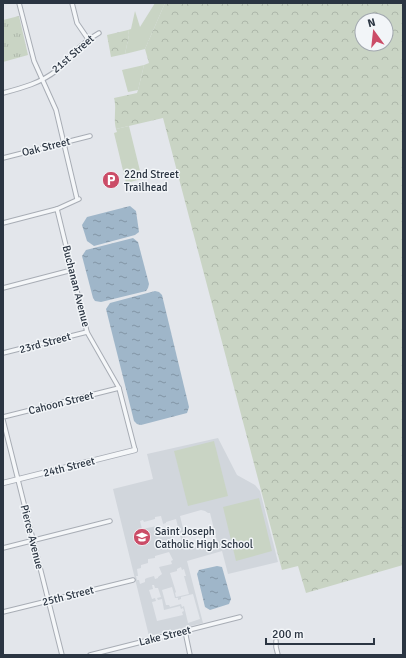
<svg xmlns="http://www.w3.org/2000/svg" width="406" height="658" viewBox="0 0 406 658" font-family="Signika,sans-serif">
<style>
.built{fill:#d1d6dc;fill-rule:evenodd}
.green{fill:#c9d4c4}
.forest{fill:url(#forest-crowns);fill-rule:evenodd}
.park{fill:url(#park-tufts)}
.water{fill:url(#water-ripples)}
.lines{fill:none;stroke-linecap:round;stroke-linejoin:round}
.minor-casing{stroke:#a8adb5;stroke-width:5.5}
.tertiary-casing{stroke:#a8adb5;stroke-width:6}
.minor{stroke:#f5f7f9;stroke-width:3.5}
.tertiary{stroke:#f5f7f9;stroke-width:4.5}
.labels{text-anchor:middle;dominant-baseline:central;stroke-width:3;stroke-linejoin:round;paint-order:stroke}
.street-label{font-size:11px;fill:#2b3542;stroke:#f2f5f8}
.poi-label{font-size:11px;fill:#2b3542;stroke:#f2f5f8;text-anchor:start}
</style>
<defs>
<pattern id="forest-crowns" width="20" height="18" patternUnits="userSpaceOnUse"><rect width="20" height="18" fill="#c9d4c4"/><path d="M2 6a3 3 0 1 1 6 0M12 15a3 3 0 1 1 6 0" fill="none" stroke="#adb7aa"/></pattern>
<pattern id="park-tufts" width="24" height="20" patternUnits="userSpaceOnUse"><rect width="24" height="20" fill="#c9d4c4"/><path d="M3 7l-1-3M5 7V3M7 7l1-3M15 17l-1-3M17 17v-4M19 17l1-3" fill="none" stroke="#adb7aa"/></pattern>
<pattern id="water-ripples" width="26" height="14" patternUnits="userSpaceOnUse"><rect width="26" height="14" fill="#9fb6c9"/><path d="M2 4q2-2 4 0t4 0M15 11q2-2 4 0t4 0" fill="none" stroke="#8295a5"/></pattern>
</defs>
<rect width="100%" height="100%" fill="#e3e6eb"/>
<path class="built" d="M218 438 237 475 255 485 260 491 278 562 228 574 222 551 187 561 203 623 149 636 113 489 153 479 147 454ZM201 510 205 511 208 513H210L217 541 188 549 180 516ZM161 516 165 531 169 530 170 535 163 537H159L157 526 142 529 140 521 143 520 144 522 155 519V517ZM176 519 183 547 173 549 171 540 174 539 171 528 165 529 163 524 166 523V522ZM169 552 173 560 171 561 172 564 159 567 162 574 158 577V578L155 579 154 576 147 578 145 579V582L140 584 139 580H137L136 576H138L137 569 141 568V565L148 563V559L155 558V556ZM181 567 182 570 184 569 186 576H184L189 594 176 597 175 593 176 592 170 573 177 571V569ZM152 585H154L155 588H158L161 597 157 598 158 600 162 599 164 610 180 606 181 609 183 608 184 611 182 612 183 615 157 621 152 602 156 601 155 598 152 599 149 590 153 589ZM172 587 175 598H178V600L181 599V597L193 594 200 619 188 623 184 606 182 607 181 604 170 607 169 605H166L162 590Z"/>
<g class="green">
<polygon points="155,3 165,3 145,49 125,54 129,35 128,30 131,29 135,11 140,27"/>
<polygon points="144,65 138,90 128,92 122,70"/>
<polygon points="129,126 142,179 126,183 114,133 117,132 116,129"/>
<polygon points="214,441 228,496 188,506 174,451"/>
<polygon points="259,498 272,551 236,561 223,507"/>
</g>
<g class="forest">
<path d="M165 3H403V565L306 593 298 566 282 570 163 118 116 129C113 117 117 109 114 98L137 93 138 90 144 65 149 63 145 49ZM362 20H386V44H362Z"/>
<polygon points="128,30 129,35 125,54 111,57 107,35"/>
</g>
<polygon class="park" points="19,16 28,55 3,62 3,20"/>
<g class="water">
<polygon points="130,206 136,211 139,232 135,235 94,246 87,241 82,225 87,217"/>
<polygon points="133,238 138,242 149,284 148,288 146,291 101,302 95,301 93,298 82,256 86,250"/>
<polygon points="155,291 159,292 162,295 189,407 187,413 141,425 137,424 134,421 106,309 110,303"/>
<polygon points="217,566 222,567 231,599 229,604 210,610 205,607 197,574 199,570"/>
</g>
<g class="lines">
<defs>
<g id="minor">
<polyline points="19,3 34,61 56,110 77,199"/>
<polyline points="72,3 77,23 88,39"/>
<path d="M3 93C22 88 41 83 57 70 71 57 82 42 99 33"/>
<polyline points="3,158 90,136"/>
<polyline points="57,209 87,332 119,388 135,450"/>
<polyline points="3,223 57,209 79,199"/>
<polyline points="3,288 72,270"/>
<polyline points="3,353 87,332"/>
<polyline points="3,417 119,388"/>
<polyline points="3,420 62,655"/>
<polyline points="3,548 110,521"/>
<polyline points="3,612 133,580"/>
<polyline points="185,631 190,655"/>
<polyline points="276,641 276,647 278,655"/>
<polyline points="90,655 240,617"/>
</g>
<polyline id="tertiary" points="3,483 135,450"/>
</defs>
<use href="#minor" class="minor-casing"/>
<use href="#tertiary" class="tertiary-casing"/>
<use href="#minor" class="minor"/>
<use href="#tertiary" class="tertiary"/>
</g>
<defs>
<symbol id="parking-disc" viewBox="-11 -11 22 22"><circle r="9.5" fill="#cb4c67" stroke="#f2f5f8"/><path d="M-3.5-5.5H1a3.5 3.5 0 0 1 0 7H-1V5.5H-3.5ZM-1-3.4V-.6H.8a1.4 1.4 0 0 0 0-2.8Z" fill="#fff"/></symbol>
<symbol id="school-disc" viewBox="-11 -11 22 22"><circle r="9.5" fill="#cb4c67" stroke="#f2f5f8"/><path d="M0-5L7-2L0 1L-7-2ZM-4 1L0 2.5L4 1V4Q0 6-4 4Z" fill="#fff"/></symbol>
</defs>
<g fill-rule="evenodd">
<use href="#parking-disc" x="101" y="170" width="20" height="20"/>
<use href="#school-disc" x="132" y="527" width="20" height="20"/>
</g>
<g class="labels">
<g class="street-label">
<text transform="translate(73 54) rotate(-41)">21st Street</text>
<text transform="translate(46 147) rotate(-14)">Oak Street</text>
<text transform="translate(76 286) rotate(76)">Buchanan Avenue</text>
<text transform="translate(45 343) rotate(-15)">23rd Street</text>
<text transform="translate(61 403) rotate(-14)">Cahoon Street</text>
<text transform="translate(69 467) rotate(-14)">24th Street</text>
<text transform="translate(32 537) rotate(76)">Pierce Avenue</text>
<text transform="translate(68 596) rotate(-14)">25th Street</text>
<text transform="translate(165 636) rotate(-14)">Lake Street</text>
</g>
<g class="poi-label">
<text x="124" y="174">22nd Street<tspan x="124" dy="13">Trailhead</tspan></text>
<text x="155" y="531">Saint Joseph<tspan x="155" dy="13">Catholic High School</tspan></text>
</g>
</g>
<rect width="406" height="658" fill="none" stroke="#2b3542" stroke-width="8"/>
<g transform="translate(374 32) rotate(345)"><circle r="19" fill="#f2f5f8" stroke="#a2a8af"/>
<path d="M0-3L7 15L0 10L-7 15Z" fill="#cb4c67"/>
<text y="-6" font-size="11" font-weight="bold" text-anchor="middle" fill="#2b3542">N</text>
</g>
<path d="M266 638v6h108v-6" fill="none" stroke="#2b3542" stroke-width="2"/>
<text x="272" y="638" font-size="12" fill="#2b3542" stroke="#f2f5f8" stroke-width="3" paint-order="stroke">200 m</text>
</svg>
